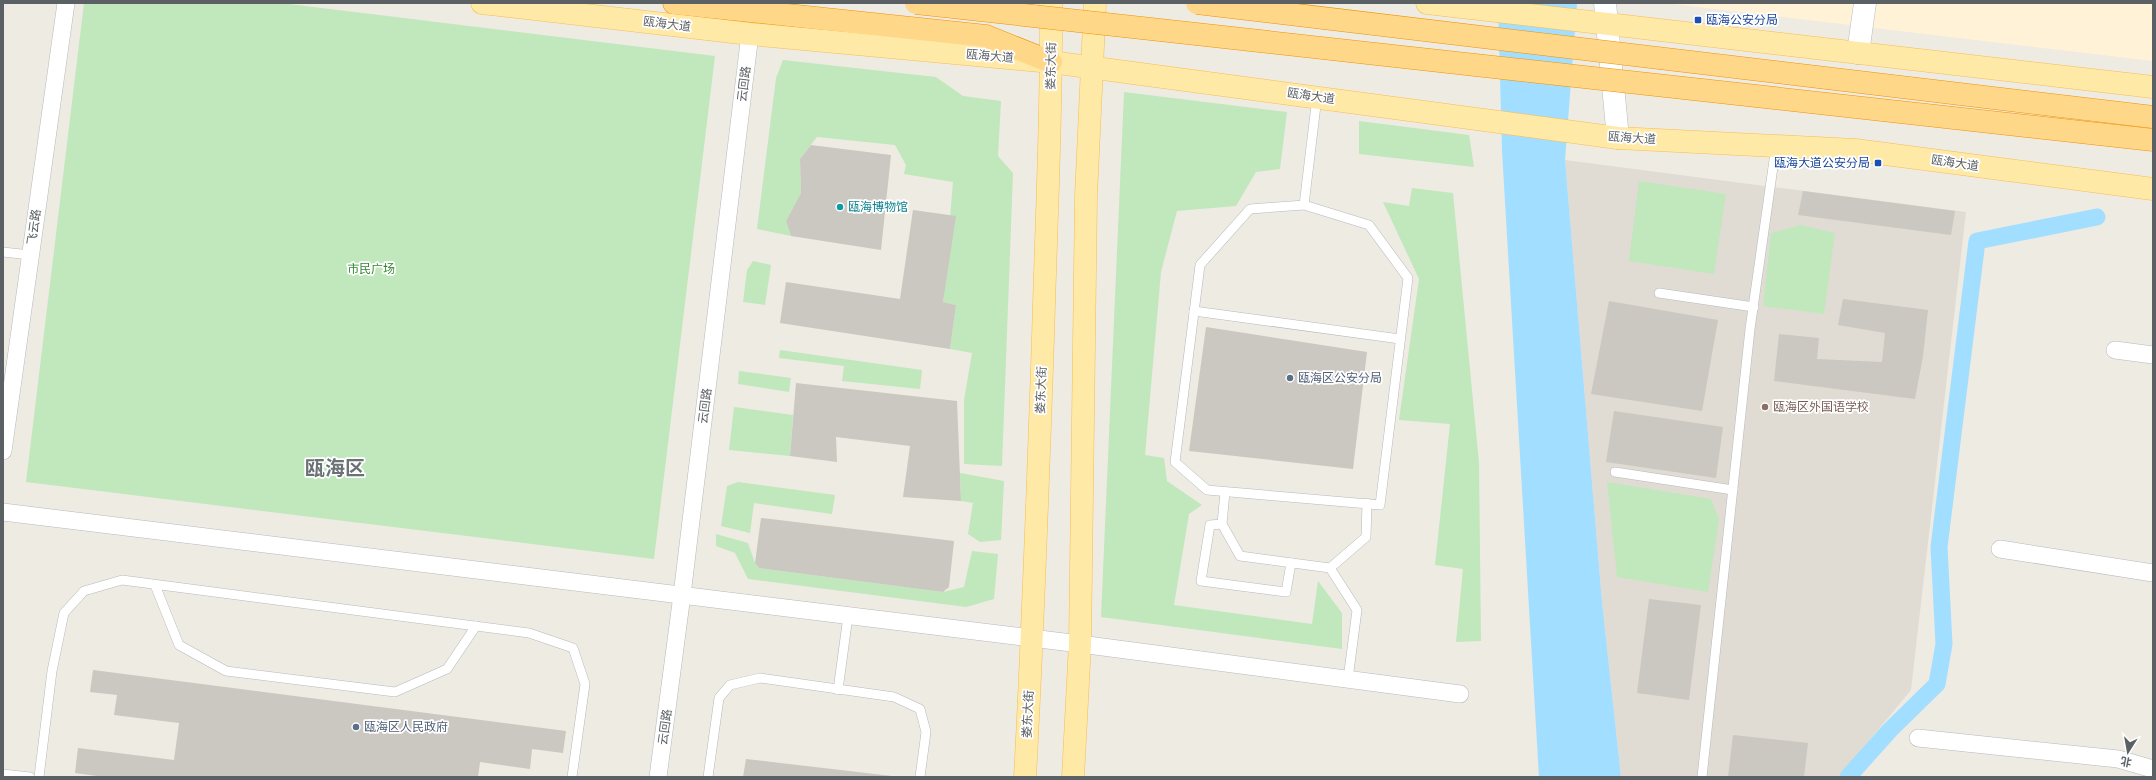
<svg xmlns="http://www.w3.org/2000/svg" width="2156" height="780" viewBox="0 0 2156 780" font-family="'DejaVu Sans','Noto Sans SC',sans-serif">
<style>
.commercial{fill:#fff2d7}
.education{fill:#e0dcd3}
.green{fill:#c1e7bd}
.water{fill:#a2deff}
.lines{fill:none;stroke-linecap:round;stroke-linejoin:round}
.canal{stroke:#a2deff;stroke-width:17}
.building{fill:#cbc7c1}
.lane-casing{stroke:#b5b9bd;stroke-width:10}
.street-casing{stroke:#b5b9bd;stroke-width:18}
.secondary-casing{stroke:#b6bac0;stroke-width:23}
.primary-casing{stroke:#f9bc51;stroke-width:23}
.highway-casing{stroke:#f19100;stroke-width:23}
.lane{stroke:#fff;stroke-width:9}
.street{stroke:#fff;stroke-width:17}
.secondary{stroke:#fff;stroke-width:22}
.primary{stroke:#ffe9a7;stroke-width:22}
.highway{stroke:#ffd789;stroke-width:22}
.highway-bridge-casing{stroke:#f19100;stroke-width:23;stroke-linecap:butt}
.highway-bridge{stroke:#ffd789;stroke-width:22}
.transit-dot{fill:#1a4fb4;stroke:#fff;stroke-width:1.5}
.culture-dot{fill:#0f9aa8;stroke:#fff;stroke-width:1.5}
.service-dot{fill:#5c6f8a;stroke:#fff;stroke-width:1.5}
.education-dot{fill:#8d6e63;stroke:#fff;stroke-width:1.5}
.labels{text-anchor:middle;dominant-baseline:central;stroke-width:3.5;stroke-linejoin:round;paint-order:stroke}
.transit-label{font-size:12px;fill:#164399;stroke:#fff;text-anchor:start}
.street-label{font-size:12px;fill:#5b6064;stroke:#fff}
.culture-label{font-size:12px;fill:#0d838f;stroke:#fff;text-anchor:start}
.park-label{font-size:12px;fill:#338630;stroke:#fff}
.service-label{font-size:12px;fill:#4e5e75;stroke:#fff;text-anchor:start}
.education-label{font-size:12px;fill:#785e54;stroke:#fff;text-anchor:start}
.town-label{font-size:20px;font-weight:bold;fill:#6b7276;stroke:#fff}
</style>
<rect width="100%" height="100%" fill="#eeebe2"/>
<polygon class="commercial" points="1664,3 2153,3 2153,61"/>
<polygon class="education" points="1565,160 1966,212 1911,690 1839,777 1621,777 1602,602"/>
<g class="green">
<polygon points="84,3 281,3 715,56 654,559 26,482"/>
<polygon points="783,60 936,77 963,96 1001,101 998,156 1013,173 1002,466 964,464 964,400 972,353 950,349 956,305 943,302 953,182 904,174 906,165 895,145 817,137 800,159 801,193 786,221 791,236 757,229 776,78"/>
<polygon points="1124,92 1287,112 1280,169 1256,172 1236,206 1177,211 1161,272 1145,455 1164,458 1167,481 1202,505 1189,514 1174,605 1312,624 1318,581 1342,613 1342,649 1101,617"/>
<polygon points="1359,121 1469,135 1474,167 1359,154"/>
<polygon points="1639,181 1726,194 1714,274 1629,261"/>
<polygon points="1412,188 1453,193 1479,463 1481,641 1456,642 1463,569 1435,565 1450,424 1399,420 1419,279 1383,202 1409,206"/>
<polygon points="1801,225 1835,233 1824,314 1763,306 1771,233"/>
<polygon points="753,261 771,265 765,305 743,302 747,270"/>
<polygon points="780,350 922,370 920,389 842,381 844,366 779,358"/>
<polygon points="739,371 791,378 789,392 738,384"/>
<polygon points="734,407 793,415 790,456 729,450"/>
<polygon points="960,473 1004,481 1001,540 980,542 968,534 973,503 961,501"/>
<polygon points="738,482 835,495 832,514 754,503 750,533 721,526 727,486"/>
<polygon points="1607,482 1711,499 1719,520 1708,592 1617,577"/>
<polygon points="716,534 748,543 755,563 759,568 943,592 964,587 972,551 998,554 994,599 966,607 748,579 735,553 716,546"/>
</g>
<polygon class="water" points="1498,3 1577,3 1565,160 1602,602 1621,777 1539,777 1502,151"/>
<g class="lines">
<polyline class="canal" points="1848,777 1890,730 1937,684 1944,644 1939,547 1977,241 2097,217"/>
</g>
<g class="building">
<polygon points="811,145 891,155 881,250 791,236 786,221 801,193 800,159"/>
<polygon points="1803,191 1955,211 1951,235 1798,215"/>
<polygon points="913,210 956,216 943,302 956,305 950,349 780,323 786,282 900,299"/>
<polygon points="1843,299 1928,310 1923,356 1915,399 1774,381 1779,334 1819,338 1817,359 1882,362 1885,333 1838,325"/>
<polygon points="1609,301 1718,320 1702,411 1591,394"/>
<polygon points="1206,327 1367,352 1353,469 1189,451"/>
<polygon points="796,383 957,401 961,501 903,497 910,446 836,437 837,462 790,456"/>
<polygon points="1614,411 1723,427 1716,478 1606,462"/>
<polygon points="761,518 954,541 949,587 943,592 759,568 755,563"/>
<polygon points="1649,599 1701,605 1689,700 1637,693"/>
<polygon points="93,670 566,731 563,753 532,749 530,769 480,762 478,777 104,777 75,773 78,748 174,760 179,723 114,715 117,695 90,692"/>
<polygon points="1733,735 1808,743 1804,777 1728,777"/>
<polygon points="746,759 892,776 892,777 743,777"/>
</g>
<g class="lines">
<defs>
<g id="lane">
<polyline points="1304,205 1369,225 1408,278 1380,505 1207,490 1175,462 1200,265 1250,209 1304,205 1317,97"/>
<polyline points="3,252 30,255"/>
<polyline points="1659,293 1754,307"/>
<polyline points="1194,311 1400,339"/>
<polyline points="1615,472 1733,490"/>
<polyline points="1225,492 1222,524 1240,556 1330,568 1366,537 1367,503"/>
<polyline points="1222,524 1210,525 1201,581 1286,592 1291,563"/>
<polyline points="1330,568 1357,610 1348,679"/>
<polyline points="155,585 179,645 226,671 395,692 447,669 476,626"/>
<polyline points="838,690 848,616"/>
<polyline points="3,774 30,777"/>
<polyline points="39,777 52,671 64,613 84,591 122,580 529,633 573,648 585,684 572,777"/>
<polyline points="708,777 719,698 730,685 760,678 894,697 920,709 926,732 920,777"/>
<polyline points="1702,777 1750,329 1776,146"/>
</g>
<g id="street">
<polyline points="2115,350 2153,355"/>
<polyline points="3,451 66,3"/>
<polyline points="3,512 1080,644 1460,694"/>
<polyline points="2000,549 2153,573"/>
<polyline points="1918,738 2118,759 2153,769"/>
<polyline points="658,777 682,595 750,34"/>
</g>
<g id="secondary">
<polyline points="1605,3 1618,138"/>
<polyline points="1858,53 1865,3"/>
</g>
<g id="primary">
<polyline points="482,3 750,34 1051,62 1618,138 1855,150 2153,189"/>
<polyline points="1427,3 2153,87"/>
<path d="M1025 777C1033 631 1038 484 1043 338 1046 226 1052 115 1051 3"/>
<polyline points="1073,777 1080,644 1086,196 1095,3"/>
</g>
<polyline id="highway" points="674,3 986,36 1051,62"/>
</defs>
<use href="#lane" class="lane-casing"/>
<use href="#street" class="street-casing"/>
<use href="#secondary" class="secondary-casing"/>
<use href="#primary" class="primary-casing"/>
<use href="#highway" class="highway-casing"/>
<use href="#lane" class="lane"/>
<use href="#street" class="street"/>
<use href="#secondary" class="secondary"/>
<use href="#primary" class="primary"/>
<use href="#highway" class="highway"/>
<defs>
<g id="highway-bridge">
<polyline points="916,3 2153,140"/>
<polyline points="1197,3 2153,117"/>
</g>
</defs>
<use href="#highway-bridge" class="highway-bridge-casing"/>
<use href="#highway-bridge" class="highway-bridge"/>
</g>
<g class="transit-dot">
<rect x="1694" y="16" width="8" height="8" rx="2"/>
<rect x="1874" y="159" width="8" height="8" rx="2"/>
</g>
<circle class="culture-dot" cx="840" cy="207" r="4"/>
<g class="service-dot">
<circle cx="1290" cy="378" r="4"/>
<circle cx="356" cy="727" r="4"/>
</g>
<circle class="education-dot" cx="1765" cy="407" r="4"/>
<g class="labels">
<g class="transit-label">
<text x="1706" y="20">瓯海公安分局</text>
<text x="1870" y="163" text-anchor="end">瓯海大道公安分局</text>
</g>
<g class="street-label">
<text transform="translate(667 24) rotate(7)">瓯海大道</text>
<text transform="translate(990 56) rotate(5)">瓯海大道</text>
<text transform="translate(1051 66) rotate(-89)">娄东大街</text>
<text transform="translate(744 84) rotate(-83)">云回路</text>
<text transform="translate(1311 96) rotate(8)">瓯海大道</text>
<text transform="translate(1632 138) rotate(4)">瓯海大道</text>
<text transform="translate(1955 163) rotate(8)">瓯海大道</text>
<text transform="translate(34 227) rotate(-82)">飞云路</text>
<text transform="translate(1041 390) rotate(-88)">娄东大街</text>
<text transform="translate(705 406) rotate(-83)">云回路</text>
<text transform="translate(1028 714) rotate(-87)">娄东大街</text>
<text transform="translate(665 727) rotate(-82)">云回路</text>
</g>
<g class="culture-label">
<text x="848" y="207">瓯海博物馆</text>
</g>
<g class="park-label">
<text x="371" y="269">市民广场</text>
</g>
<g class="service-label">
<text x="1298" y="378">瓯海区公安分局</text>
<text x="364" y="727">瓯海区人民政府</text>
</g>
<g class="education-label">
<text x="1773" y="407">瓯海区外国语学校</text>
</g>
<g class="town-label">
<text x="335" y="468">瓯海区</text>
</g>
</g>
<rect width="2156" height="780" fill="none" stroke="#5b6064" stroke-width="8"/>
<g transform="translate(2128 752) rotate(191)" stroke="#ffffff" stroke-width="3" paint-order="stroke">
<path d="M0-3L7 15L0 10L-7 15Z" fill="#5b6064"/>
<text y="-6" font-size="11" font-weight="bold" text-anchor="middle" fill="#5b6064">北</text>
</g>
</svg>
